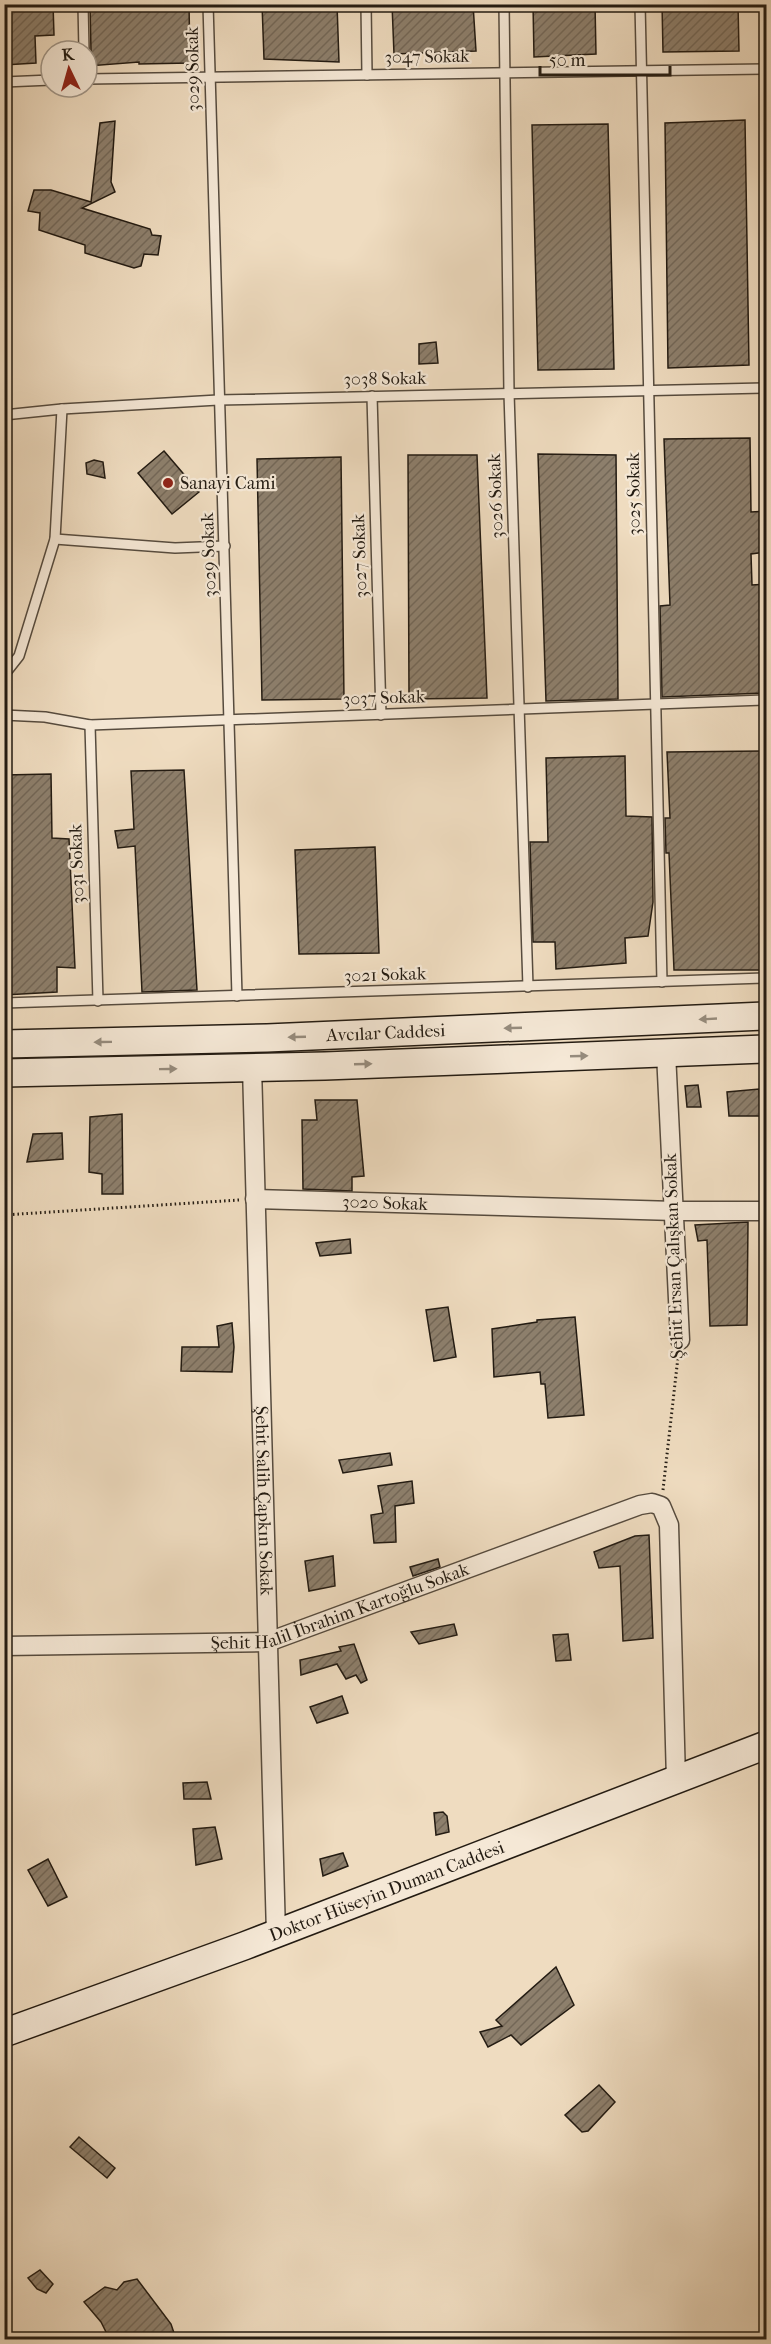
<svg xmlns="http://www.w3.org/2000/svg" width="771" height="2344" viewBox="0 0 771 2344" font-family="'IM FELL French Canon',serif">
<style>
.building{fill:url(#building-hatch);stroke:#231b12;stroke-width:1.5}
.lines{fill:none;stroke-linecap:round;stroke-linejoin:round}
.service-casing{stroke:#564b3e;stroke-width:12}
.minor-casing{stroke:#564b3e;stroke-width:21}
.secondary-casing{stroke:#231b12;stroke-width:30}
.path{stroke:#231b12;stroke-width:3;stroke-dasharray:1.5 3;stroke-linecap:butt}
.service{stroke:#f5e8d6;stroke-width:9}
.minor{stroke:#f5e8d6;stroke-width:18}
.secondary{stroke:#f5e8d6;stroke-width:27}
.oneway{fill:#968c7e}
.poi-dot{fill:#8f2418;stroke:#f5e8d6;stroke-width:2}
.labels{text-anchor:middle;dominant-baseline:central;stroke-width:4.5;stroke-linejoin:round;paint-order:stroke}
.street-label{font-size:18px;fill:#231b12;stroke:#f5e8d6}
.poi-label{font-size:18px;fill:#231b12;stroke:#f5e8d6;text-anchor:start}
</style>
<defs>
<pattern id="building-hatch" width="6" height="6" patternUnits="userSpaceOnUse" patternTransform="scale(1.5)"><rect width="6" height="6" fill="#8d7f6c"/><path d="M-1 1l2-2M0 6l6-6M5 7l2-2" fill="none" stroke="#736757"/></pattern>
</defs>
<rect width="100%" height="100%" fill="#efdcc0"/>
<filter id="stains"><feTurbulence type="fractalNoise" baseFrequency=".00333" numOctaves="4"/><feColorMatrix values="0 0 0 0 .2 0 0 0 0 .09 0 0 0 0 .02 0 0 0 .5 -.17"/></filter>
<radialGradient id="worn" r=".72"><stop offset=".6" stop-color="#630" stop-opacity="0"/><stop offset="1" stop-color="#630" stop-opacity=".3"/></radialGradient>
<g class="building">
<polygon points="4,4 53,4 54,35 35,36 36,63 4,65"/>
<polygon points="90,4 189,4 190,63 139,64 139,62 88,66 88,57 91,51"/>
<polygon points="262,4 337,4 339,62 264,59"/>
<polygon points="392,4 473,4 476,51 394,54"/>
<polygon points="533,4 595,4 596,54 534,57"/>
<polygon points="662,4 738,4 739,51 663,52"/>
<polygon points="745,120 749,365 668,368 665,123"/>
<polygon points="115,121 111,182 115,192 82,208 150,229 152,235 161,236 158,255 144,254 141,266 134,268 85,253 85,245 39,230 40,213 28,211 34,190 51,190 91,202 100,123"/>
<polygon points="608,124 614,369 538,370 532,125"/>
<polygon points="436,342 438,363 419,364 419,344"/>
<polygon points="750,438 751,512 766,511 766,552 751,554 752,585 766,584 766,693 662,697 660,606 670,605 664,439"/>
<polygon points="164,451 199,492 172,514 138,473"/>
<polygon points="538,454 616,455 618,699 546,701"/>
<polygon points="408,455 477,455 487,698 409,699"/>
<polygon points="341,457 344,699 262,700 257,459"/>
<polygon points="94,460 103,462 105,478 87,474 86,463"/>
<polygon points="766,751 766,970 674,970 669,853 666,853 665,818 670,818 667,752"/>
<polygon points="625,756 626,816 652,817 653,902 648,936 625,938 626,963 556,969 555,942 533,942 530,842 548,842 546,758"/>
<polygon points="184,770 197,990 142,992 135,846 118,848 115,831 134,829 131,771"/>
<polygon points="51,774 52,838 69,839 75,968 57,967 57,992 4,995 4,775"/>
<polygon points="375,847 379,953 299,954 295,850"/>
<polygon points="698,1085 701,1107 687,1107 685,1086"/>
<polygon points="759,1089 761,1116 729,1116 727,1092"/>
<polygon points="315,1100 357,1100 364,1176 352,1177 352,1191 303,1189 302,1120 317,1120"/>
<polygon points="122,1114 123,1194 102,1194 102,1174 89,1172 90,1117"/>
<polygon points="62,1133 63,1159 27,1162 33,1134"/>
<polygon points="748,1222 747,1325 710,1326 707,1240 698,1241 695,1225"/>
<polygon points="350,1239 351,1253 320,1256 316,1243"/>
<polygon points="448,1307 456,1357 434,1361 426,1310"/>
<polygon points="575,1317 584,1415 548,1418 545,1384 541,1384 540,1372 494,1377 492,1329 537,1322 537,1320"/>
<polygon points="232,1323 234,1347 232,1372 181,1371 182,1347 219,1347 217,1326"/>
<polygon points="390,1453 392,1465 343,1473 339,1460"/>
<polygon points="412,1481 414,1503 395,1506 396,1542 374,1543 371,1515 383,1513 378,1486"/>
<polygon points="649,1535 653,1638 623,1641 620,1566 599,1568 594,1552 635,1536"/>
<polygon points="333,1556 335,1586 309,1591 305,1561"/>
<polygon points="438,1559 440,1567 413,1576 410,1567"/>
<polygon points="454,1624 457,1635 419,1644 411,1632"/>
<polygon points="568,1634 571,1660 556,1661 553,1635"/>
<polygon points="354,1644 367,1680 361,1683 356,1675 346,1679 337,1664 301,1675 300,1660 341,1651 339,1647"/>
<polygon points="342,1696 348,1713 317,1723 310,1707"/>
<polygon points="207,1782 211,1799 184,1799 183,1783"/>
<polygon points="443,1812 447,1816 449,1832 436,1835 434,1813"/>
<polygon points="215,1827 222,1859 196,1865 193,1829"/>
<polygon points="343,1853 348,1866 323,1876 320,1859"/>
<polygon points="48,1859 67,1897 48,1906 28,1870"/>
<polygon points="556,1967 574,2005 521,2045 511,2035 488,2047 480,2032 502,2026 496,2020"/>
<polygon points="599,2085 615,2102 588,2131 582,2132 565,2115"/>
<polygon points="79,2137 115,2168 107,2178 70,2147"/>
<polygon points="40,2270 53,2284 46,2293 37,2289 28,2278"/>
<polygon points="137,2279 171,2324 174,2333 164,2340 110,2340 101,2322 84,2302 105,2287 117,2290 124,2282"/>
</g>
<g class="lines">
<defs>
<g id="service">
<polyline points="83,4 84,51"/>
<polyline points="208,4 237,996"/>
<polyline points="366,4 367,75"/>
<polyline points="504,4 509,393 528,987"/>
<polyline points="640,4 662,982"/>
<polyline points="87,79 766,69"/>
<polyline points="4,82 51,80"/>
<polyline points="372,396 381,715"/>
<polyline points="4,415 62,409 218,400 766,388"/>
<polyline points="55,539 175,548 225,546"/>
<polyline points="4,675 19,656 55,539 62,409"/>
<polyline points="4,715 45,717 90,725 766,700"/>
<polyline points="90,725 98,1001"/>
<polyline points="4,1003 766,978"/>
</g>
<g id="minor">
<polyline points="666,1053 680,1340"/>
<path id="s1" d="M252 1067 276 1934"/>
<path id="s2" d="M255 1199 675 1211H766"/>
<path id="s3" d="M4 1646 268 1642 640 1505 652 1503 661 1506 669 1525 676 1780"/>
</g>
<g id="secondary">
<path id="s4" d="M4 1044 267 1038 766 1016"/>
<polyline points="4,1073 325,1066 766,1049"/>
<path id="s5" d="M4 2033 244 1946 766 1745"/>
</g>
</defs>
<use href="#service" class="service-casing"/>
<use href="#minor" class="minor-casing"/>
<use href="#secondary" class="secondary-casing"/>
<g class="path">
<polyline points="4,1215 239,1200"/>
<polyline points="663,1490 678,1357"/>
</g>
<use href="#service" class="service"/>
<use href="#minor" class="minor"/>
<use href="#secondary" class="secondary"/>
</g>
<defs><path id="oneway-solid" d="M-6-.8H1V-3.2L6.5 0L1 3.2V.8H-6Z" transform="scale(1.5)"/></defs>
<g class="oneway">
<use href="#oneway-solid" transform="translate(708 1019) rotate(177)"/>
<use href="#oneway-solid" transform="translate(513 1028) rotate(178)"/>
<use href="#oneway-solid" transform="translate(297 1037) rotate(178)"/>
<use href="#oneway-solid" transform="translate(103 1042) rotate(179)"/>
<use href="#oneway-solid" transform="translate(579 1056) rotate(-2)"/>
<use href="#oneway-solid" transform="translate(363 1064) rotate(-2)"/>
<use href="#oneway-solid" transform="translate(168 1069) rotate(-1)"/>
</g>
<circle class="poi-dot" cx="168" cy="483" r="6"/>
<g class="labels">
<g class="street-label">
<text transform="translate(427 57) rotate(-1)">3047 Sokak</text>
<text transform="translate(193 69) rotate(-91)">3029 Sokak</text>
<text transform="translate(385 379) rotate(-1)">3038 Sokak</text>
<text transform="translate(634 494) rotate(-91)">3025 Sokak</text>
<text transform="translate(496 496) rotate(-92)">3026 Sokak</text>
<text transform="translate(209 555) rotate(-92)">3029 Sokak</text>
<text transform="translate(360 556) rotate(-92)">3027 Sokak</text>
<text transform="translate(384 698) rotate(-2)">3037 Sokak</text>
<text transform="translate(77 864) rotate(-92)">3031 Sokak</text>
<text transform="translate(385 975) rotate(-2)">3021 Sokak</text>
<text stroke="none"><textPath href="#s4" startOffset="382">Avcılar Caddesi</textPath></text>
<text stroke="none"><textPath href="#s2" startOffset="130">3020 Sokak</textPath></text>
<text transform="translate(674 1256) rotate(-92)">Şehit Ersan Çalışkan Sokak</text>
<text stroke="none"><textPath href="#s1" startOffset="434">Şehit Salih Çapkın Sokak</textPath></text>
<text stroke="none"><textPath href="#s3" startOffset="342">Şehit Halil İbrahim Kartoğlu Sokak</textPath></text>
<text stroke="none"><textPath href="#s5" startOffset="408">Doktor Hüseyin Duman Caddesi</textPath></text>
</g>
<g class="poi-label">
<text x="180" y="483">Sanayi Cami</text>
</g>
</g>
<rect width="771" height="2344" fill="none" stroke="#efdcc0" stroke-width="24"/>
<rect x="6" y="6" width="759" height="2332" fill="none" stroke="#231b12" stroke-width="3"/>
<rect x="12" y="12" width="747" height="2320" fill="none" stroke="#231b12" stroke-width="1.5"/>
<g transform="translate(69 69) rotate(355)"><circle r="28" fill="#f5e8d6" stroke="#a19688" stroke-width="1.5"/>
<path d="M0-4.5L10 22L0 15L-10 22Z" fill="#8f2418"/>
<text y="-9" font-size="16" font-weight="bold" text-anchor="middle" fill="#231b12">K</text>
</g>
<path d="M540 66v9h130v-9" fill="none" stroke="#231b12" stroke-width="3"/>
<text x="549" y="66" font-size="18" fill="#231b12" stroke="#f5e8d6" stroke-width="4.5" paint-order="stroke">50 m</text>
<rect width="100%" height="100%" filter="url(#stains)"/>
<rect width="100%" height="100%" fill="url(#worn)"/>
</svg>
